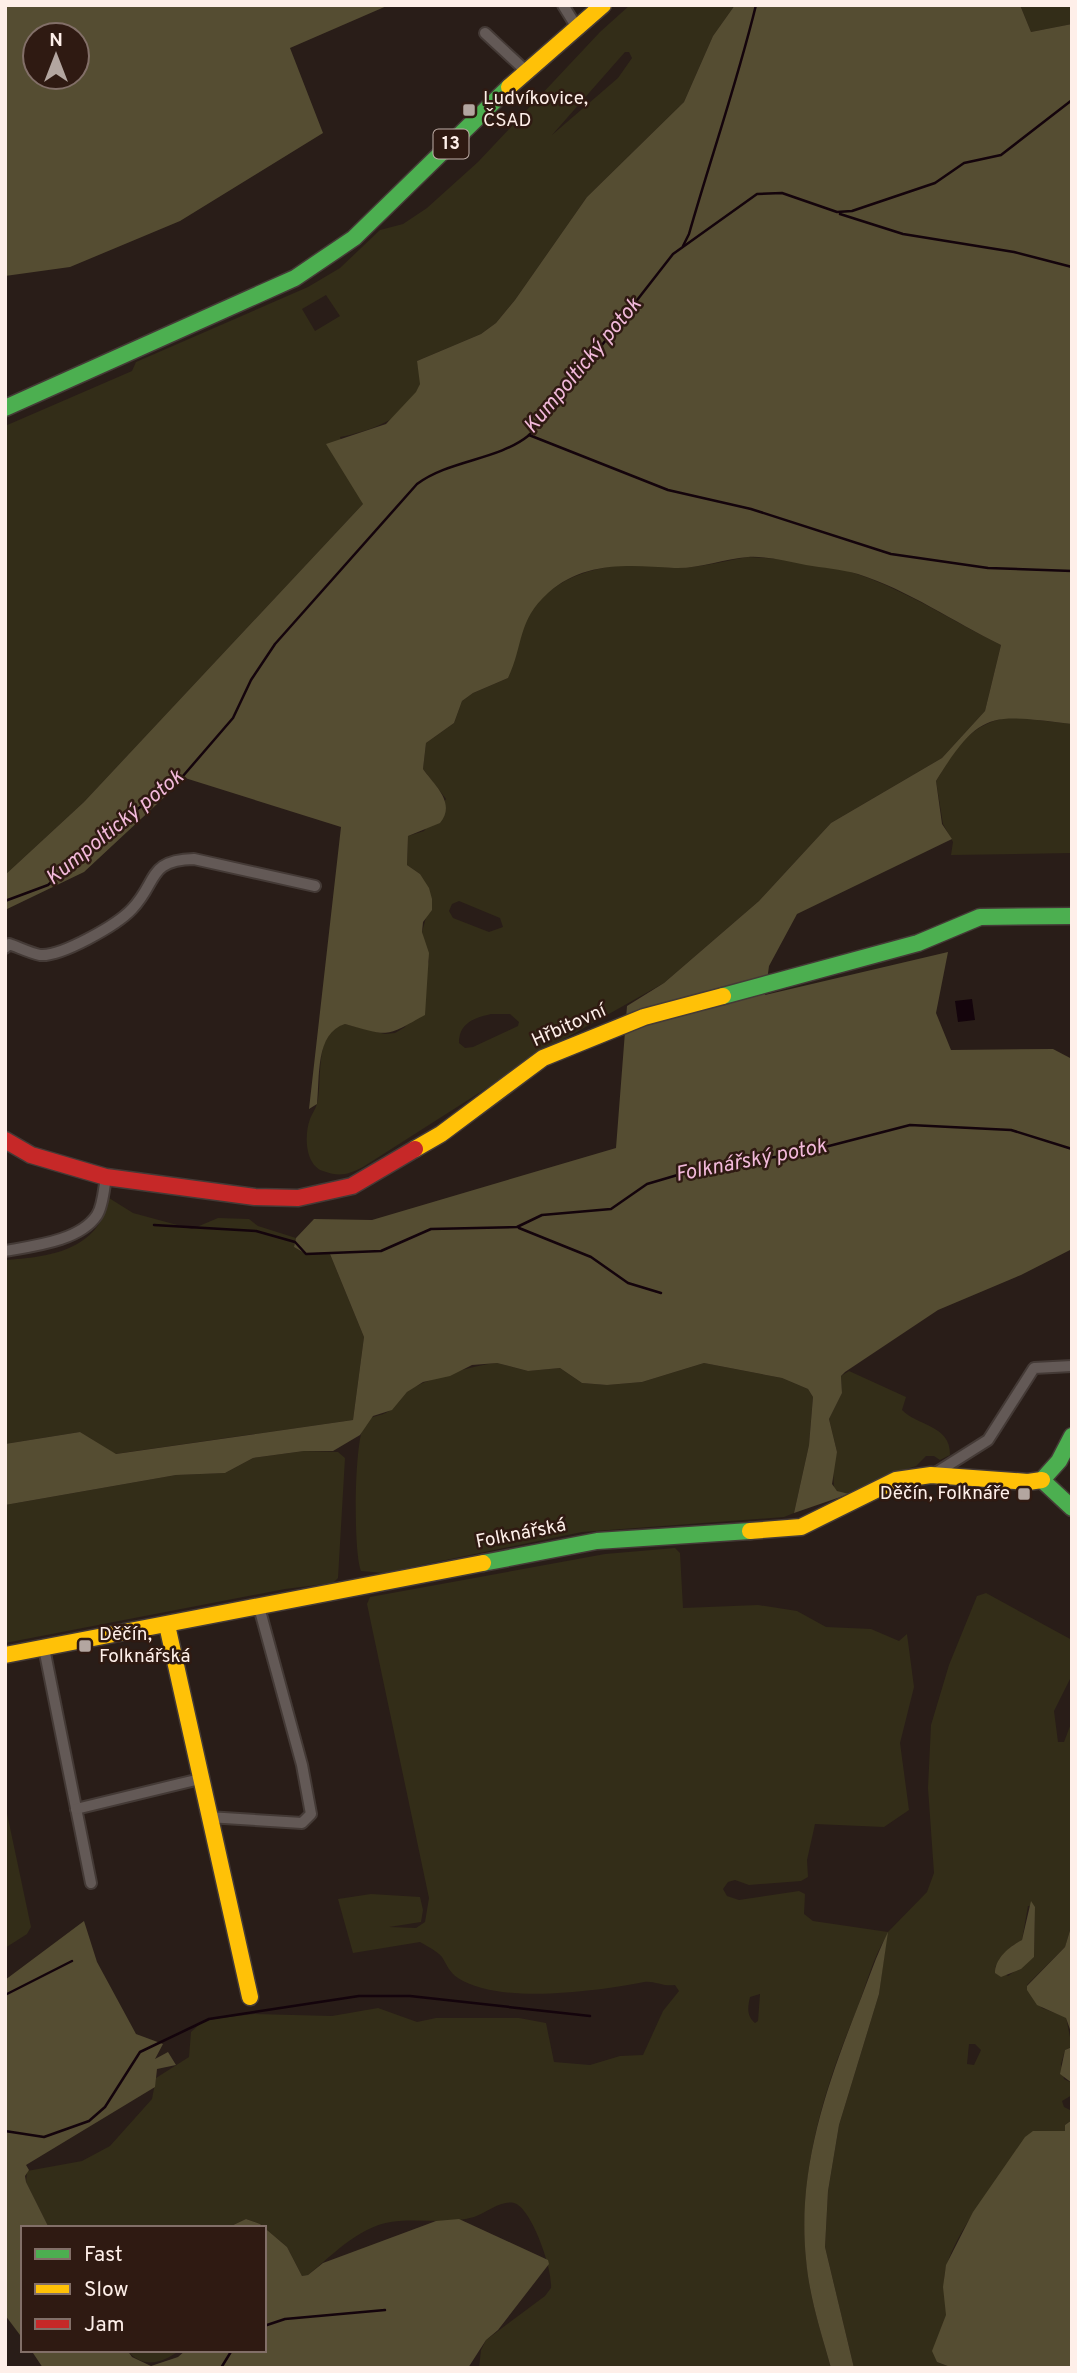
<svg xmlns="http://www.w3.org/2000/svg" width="1077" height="2373" viewBox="0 0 1077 2373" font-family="Overpass,sans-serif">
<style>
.green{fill:#332d18;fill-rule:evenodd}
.forest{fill:#554d32;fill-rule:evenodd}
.water{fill:#14040c}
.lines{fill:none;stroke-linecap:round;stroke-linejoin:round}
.stream{stroke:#14040c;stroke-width:2.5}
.street-casing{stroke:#443a36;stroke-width:14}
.fast-casing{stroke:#443a36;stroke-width:19}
.slow-casing{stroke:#443a36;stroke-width:19}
.jam-casing{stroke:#443a36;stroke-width:19}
.street{stroke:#635956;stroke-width:10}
.fast{stroke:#4caf50;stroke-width:16}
.slow{stroke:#ffc107;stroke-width:16}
.jam{stroke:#c62828;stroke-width:16}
.poi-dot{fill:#b3a6a0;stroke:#2f1a12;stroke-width:2.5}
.labels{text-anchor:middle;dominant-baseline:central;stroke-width:5;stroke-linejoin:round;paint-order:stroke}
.shield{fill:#2f1a12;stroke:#c0afa8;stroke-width:2}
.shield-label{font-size:18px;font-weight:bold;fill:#feefe9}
.poi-label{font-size:19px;fill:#feefe9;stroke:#2f1a12;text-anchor:start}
.street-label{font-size:19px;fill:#feefe9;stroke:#2f1a12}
.water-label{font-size:21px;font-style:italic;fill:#f2b9da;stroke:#2f1a12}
</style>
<rect width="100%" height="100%" fill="#291d18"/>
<g class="green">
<path d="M630 5H735L713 36 684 102 587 197 515 300 496 323 481 334 417 361C418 368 421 377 420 384 414 417 367 432 340 437L363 504 84 802 5 875V426L132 371 136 362 308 287 340 268 380 230 403 224 427 208 478 162 600 32ZM625 52H629L632 58 618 78 552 135ZM326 295 340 316 315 331 302 309Z"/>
<polygon points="1020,5 1072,5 1072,24 1031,32"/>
<path d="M748 557C784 559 826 563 860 575 909 592 954 622 1001 645L985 711 942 758 831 823 759 901 664 983 559 1042 363 1167C347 1175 340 1177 323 1171 305 1165 304 1135 310 1119 313 1112 317 1107 318 1099 321 1079 318 1052 328 1035 331 1028 338 1026 345 1024L385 1034 395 1033 405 1027 429 961 422 932 427 914 420 874 407 865 408 836 424 831 446 799 423 769 426 743 454 723 462 701 473 693 508 678C514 660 517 638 525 621 548 575 605 562 651 565 660 566 669 568 678 568 701 567 725 561 748 557ZM459 901 500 918 503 927 489 932 453 918 449 911 452 904ZM491 1014H510L519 1022 518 1026 473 1047 465 1048 459 1043C459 1023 474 1018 491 1014Z"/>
<path d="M1011 717 1072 724V853L951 855 953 842 943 824 936 781C956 748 970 723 1011 717Z"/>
<path d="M109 1198 133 1213 192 1229 218 1218 249 1219 258 1226 296 1238 294 1247 306 1254H330L364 1337 353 1420 115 1454 80 1432 5 1444V1260C49 1257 99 1251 109 1198Z"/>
<path d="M497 1363 528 1371 560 1368 582 1383 607 1385 642 1382 704 1363 782 1378 808 1389 813 1397 809 1445 794 1513 784 1517 582 1532 383 1573 361 1571C353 1552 354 1437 365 1423 372 1414 381 1417 389 1411 396 1406 401 1398 407 1392 420 1380 479 1364 497 1363Z"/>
<path d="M849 1371 906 1397 902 1410C917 1426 951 1425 950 1455L940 1460 934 1456H926L916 1466 888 1475 855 1494H843L834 1489 833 1467 837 1452 829 1419 842 1393 841 1376Z"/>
<polygon points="304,1451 338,1452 345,1458 338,1578 333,1583 285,1589 5,1643 5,1505 176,1475 225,1473 253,1458"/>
<path d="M675 1548 680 1553 683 1608 758 1605 797 1611 826 1627 871 1629 899 1641 907 1634 914 1687 900 1743 909 1810 884 1827 815 1824 807 1860 808 1877 801 1881 749 1885 735 1880 728 1882 723 1889 727 1896 739 1900 799 1891 805 1894 804 1914 813 1921 888 1932 927 1892 934 1873 928 1788 931 1725 949 1665 977 1596 986 1593 1072 1640V1675L1054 1711 1058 1742H1064L1072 1721V1924L1065 1947 1027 1985 1042 2008 1066 2017 1072 2047 1065 2050 1061 2064 1064 2079 1072 2083V2095L1062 2101 1064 2107 1072 2111V2120L1065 2125 1066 2131C1023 2134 956 2228 946 2268 941 2285 950 2301 946 2316 941 2338 933 2338 937 2362L953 2368H854L825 2247 828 2191 839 2125 879 1994 887 1935C872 1959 866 1987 855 2014 823 2091 798 2175 806 2258 809 2296 821 2332 831 2368H479L481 2350 486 2340 545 2296 551 2288C553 2269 531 2207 514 2203 501 2200 486 2213 474 2217 450 2224 424 2219 399 2221 362 2223 335 2253 308 2275L302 2276 287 2247 260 2224 246 2219 227 2228H49L26 2182 27 2171 82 2161 110 2146 152 2099 156 2078 189 2057 191 2032 203 2021 221 2018 254 2014 332 2016 378 2008 417 2022 436 2018H519L546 2023 554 2062 590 2065 620 2056 643 2055 663 2011 679 1991 675 1985C664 1987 653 1980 644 1982 598 1991 499 2005 458 1978 449 1972 447 1965 442 1957 437 1951 427 1946 420 1942L353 1953 338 1899 371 1894 420 1897 423 1910 421 1922 389 1927 416 1928 425 1922 429 1898 367 1604 370 1597 605 1554ZM1028 1906 1035 1907 1034 1957 1008 1976 995 1967 1012 1946 1022 1940ZM760 1994 758 2021 755 2023C746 2016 748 2006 750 1997ZM969 2044H975L981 2050 974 2065 967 2064Z"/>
<polygon points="5,1804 31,1927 27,1934 5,1948"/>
<path d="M127 2350H180C162 2364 142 2369 127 2350Z"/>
</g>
<g class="forest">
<path d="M5 5H389L290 48 323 133 180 221 70 267 5 276ZM77 35V77H35V35Z"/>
<path d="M735 5H1020L1031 32 1072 24V724C992 715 981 708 936 781L942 824 952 839 797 914 769 966 765 995 948 952 936 1013 951 1050 1053 1049 1072 1059V1249L1021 1275 938 1310 845 1372 841 1376 842 1393 829 1419 837 1452 832 1484 837 1491 849 1494 794 1513 809 1445 813 1397 808 1389 782 1378 704 1363 642 1382 607 1385 582 1383 560 1368 528 1371 497 1363 472 1365 450 1376 423 1382 407 1392 392 1410 373 1416 360 1435 333 1451H304L253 1458 225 1473 176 1475 5 1505V1444L80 1432 116 1454 353 1420 364 1337 330 1254H306L294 1247 296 1238 314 1219 372 1220 616 1148 627 1006 664 983 759 901 831 823 942 758 985 711 1001 645C954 622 908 590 858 574 840 569 823 568 806 565 787 561 767 556 748 557 723 559 699 569 674 568 629 565 584 561 548 593 517 621 524 644 508 678L473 693 462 701 454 723 426 743 423 769C436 787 456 803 440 823L408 836 407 865 420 874 429 888 432 899V910L423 922 422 932 429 953 425 1015C385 1037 391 1037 345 1024 315 1033 320 1077 317 1104L309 1109 341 827 185 778 84 872 5 910V875L84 802 363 504 326 444 386 424 416 392 420 384 417 361 481 334 496 323 515 300 587 197 684 102 713 36Z"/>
<path d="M1031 1901 1035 1907 1034 1957 1021 1969 1001 1977 995 1973C995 1958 1010 1946 1022 1940Z"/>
<polygon points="84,1921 97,1962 136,2034 163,2044 155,2059 168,2052 176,2065 157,2069 155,2087 26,2165 29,2170 25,2176 26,2182 49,2228 23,2228 23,2339 5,2315 5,1980"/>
<polygon points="1072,1924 1072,2035 1066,2018 1037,2005 1027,1990 1027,1986 1065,1947"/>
<path d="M888 1932 879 1994 839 2125 828 2191 825 2247 854 2368H831C821 2332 809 2296 806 2259 797 2170 826 2088 858 2006 868 1981 876 1956 888 1932Z"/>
<polygon points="1072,2047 1072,2083 1060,2074 1065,2050"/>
<polygon points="1072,2120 1072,2368 953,2368 937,2362 932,2351 946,2315 943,2287 946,2265 973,2212 1025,2137 1033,2131 1065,2131 1065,2125"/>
<polygon points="246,2219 260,2224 287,2247 302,2276 308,2275 323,2263 436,2221 459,2219 548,2260 549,2264 498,2330 486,2340 468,2368 43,2368 31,2350 127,2350 132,2357 151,2366 178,2357 186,2350 264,2350 264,2228 227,2228"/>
</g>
<polygon class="water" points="972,999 975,1020 958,1022 955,1001"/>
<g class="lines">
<g class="stream">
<polyline points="840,214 903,234 1014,252 1072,267"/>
<path d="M683 246 689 234C711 157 737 83 756 5"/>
<polyline points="529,435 668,490 751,509 891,554 988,568 1072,571"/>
<path d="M5 901 48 885 121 821 183 776 233 718 251 680 275 644 417 484C449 460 498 460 528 436 536 430 542 416 547 408L595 354 673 254 757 194 782 193 837 212 852 211 935 183 964 163 1001 155 1072 100"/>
<polyline points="154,1225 256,1231 295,1242 306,1254 381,1251 431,1229 517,1227 542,1215 611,1209 647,1184 708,1166 798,1154 910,1125 1011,1130 1072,1149"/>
<polyline points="519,1228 591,1257 628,1283 661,1293"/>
<polyline points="5,1995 72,1961"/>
<polyline points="5,2131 44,2137 89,2121 105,2107 140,2052 209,2019 359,1996 410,1996 590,2016"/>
<polyline points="264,2326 285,2319 385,2310"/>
<polyline points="221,2368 232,2350"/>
</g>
<defs>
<g id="street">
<polyline points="563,5 576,26"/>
<polyline points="485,33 526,71"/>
<path d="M5 948 9 944C18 947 30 953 40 955 61 957 117 925 132 909 158 882 147 860 194 859L315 886"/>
<path d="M5 1251C33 1246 80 1241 97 1215 103 1206 104 1188 106 1177"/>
<polyline points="934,1474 988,1440 1034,1368 1072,1366"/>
<polyline points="44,1648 91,1883"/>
<polyline points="76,1809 200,1779"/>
<polyline points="208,1817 302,1823 311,1814 302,1765 259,1607"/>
</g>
<g id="fast">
<polyline points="5,408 295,278 354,238 509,87"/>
<polyline points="723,996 918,943 980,917 1072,916"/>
<polyline points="1042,1480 1059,1461 1072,1436"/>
<polyline points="1042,1480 1072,1508"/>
<polyline points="483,1563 597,1541 750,1531"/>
</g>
<g id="slow">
<polyline points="509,87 603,5"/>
<polyline points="415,1149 441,1134 543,1058 644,1017 723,996"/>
<polyline points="750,1531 801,1527 896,1480 931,1475 1028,1482 1042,1480"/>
<polyline points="167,1625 250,1997"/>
<polyline points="5,1655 483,1563"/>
</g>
<polyline id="jam" points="5,1140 31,1155 106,1177 255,1197 298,1198 352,1186 415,1149"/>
</defs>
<use href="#street" class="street-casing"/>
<use href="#fast" class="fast-casing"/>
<use href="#slow" class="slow-casing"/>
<use href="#jam" class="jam-casing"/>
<use href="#street" class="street"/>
<use href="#fast" class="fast"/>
<use href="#slow" class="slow"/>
<use href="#jam" class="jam"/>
</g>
<g class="poi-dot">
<rect x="462" y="103" width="14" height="14" rx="3.5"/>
<rect x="1017" y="1487" width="14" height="14" rx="3.5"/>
<rect x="78" y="1639" width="14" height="14" rx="3.5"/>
</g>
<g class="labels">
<rect class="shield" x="433.5" y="129.5" width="35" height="29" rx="5"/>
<g class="shield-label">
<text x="451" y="144">13</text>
</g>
<g class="poi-label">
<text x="483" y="99">Ludvíkovice,<tspan x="483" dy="22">ČSAD</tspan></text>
<text x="1010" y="1494" text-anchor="end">Děčín, Folknáře</text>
<text x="99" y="1635">Děčín,<tspan x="99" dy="22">Folknářská</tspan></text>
</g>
<g class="street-label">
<text transform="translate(569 1026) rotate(-24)">Hřbitovní</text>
<text transform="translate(521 1534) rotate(-11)">Folknářská</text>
</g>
<g class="water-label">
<text transform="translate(583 366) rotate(-50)">Kumpoltický potok</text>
<text transform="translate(115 828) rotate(-39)">Kumpoltický potok</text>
<text transform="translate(751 1161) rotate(-11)">Folknářský potok</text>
</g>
</g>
<rect width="1077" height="2373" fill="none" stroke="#feefe9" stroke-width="14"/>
<rect x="21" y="2226" width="245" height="126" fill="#2f1a12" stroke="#826f68" stroke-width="2"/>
<rect x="35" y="2249" width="35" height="10" fill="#4caf50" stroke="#826f68" stroke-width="2"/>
<text x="84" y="2261" font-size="21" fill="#feefe9">Fast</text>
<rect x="35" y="2284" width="35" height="10" fill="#ffc107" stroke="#826f68" stroke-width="2"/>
<text x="84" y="2296" font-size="21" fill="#feefe9">Slow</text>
<rect x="35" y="2319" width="35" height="10" fill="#c62828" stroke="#826f68" stroke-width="2"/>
<text x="84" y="2331" font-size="21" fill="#feefe9">Jam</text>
<g transform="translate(56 56)"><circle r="33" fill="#2f1a12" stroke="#826f68" stroke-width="2"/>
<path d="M0-5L12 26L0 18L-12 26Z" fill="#b3a6a0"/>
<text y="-10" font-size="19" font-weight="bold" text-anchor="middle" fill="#feefe9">N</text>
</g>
</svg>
